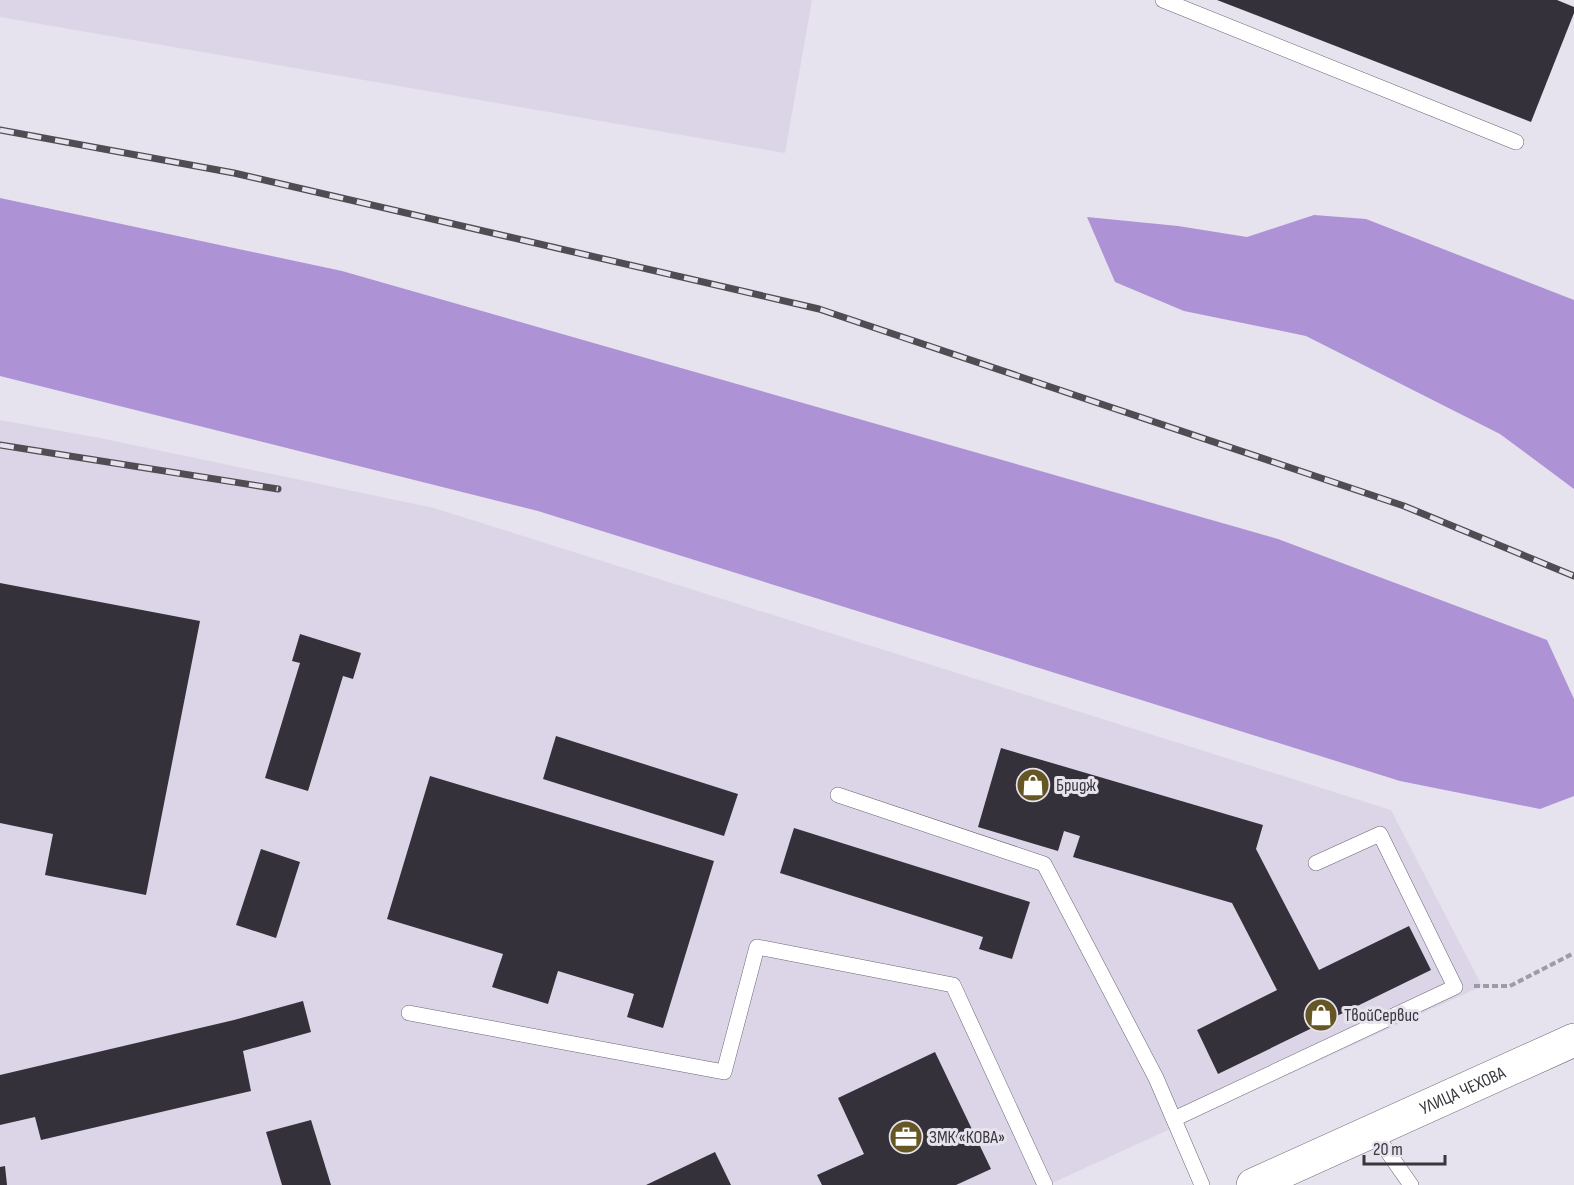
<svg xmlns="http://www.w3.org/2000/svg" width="1574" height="1185" viewBox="0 0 1574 1185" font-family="'Sofia Sans Condensed',sans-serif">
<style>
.built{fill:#dcd5e8}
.forest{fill:#ae92d6}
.building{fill:#35313a}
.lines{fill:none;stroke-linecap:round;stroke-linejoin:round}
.service-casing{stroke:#696570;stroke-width:16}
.primary-casing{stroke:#696570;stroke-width:34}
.path{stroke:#9e9ba4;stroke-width:4;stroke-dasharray:6 3;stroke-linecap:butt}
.service{stroke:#fff;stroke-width:15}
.primary{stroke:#fff;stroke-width:33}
.rail-casing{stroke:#4f4d52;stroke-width:7}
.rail{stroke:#e6e2ee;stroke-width:4.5;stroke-dasharray:14;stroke-linecap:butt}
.labels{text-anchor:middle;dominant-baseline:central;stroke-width:6;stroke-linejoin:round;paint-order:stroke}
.poi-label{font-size:18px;fill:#39373c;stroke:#e6e2ee;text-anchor:start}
.street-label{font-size:18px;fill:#39373c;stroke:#e6e2ee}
</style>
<rect width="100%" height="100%" fill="#e6e2ee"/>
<g class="built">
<polygon points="0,0 812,0 785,153 0,17"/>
<polygon points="0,420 100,438 434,508 1391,810 1482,986 1048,1185 0,1185"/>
</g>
<g class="forest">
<polygon points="0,198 342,271 1278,539 1547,640 1574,699 1574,796 1540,809 1400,781 538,511 0,376"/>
<polygon points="1314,215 1366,219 1574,300 1574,489 1500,434 1306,336 1184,311 1115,282 1087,217 1178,226 1247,237"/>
</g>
<g class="building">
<polygon points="1217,0 1557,0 1574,7 1574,13 1531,122"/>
<polygon points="0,583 200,621 146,895 45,875 53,834 0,823"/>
<polygon points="300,634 361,653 353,679 343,676 308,791 265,778 300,663 292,661"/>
<polygon points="556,736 738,794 724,836 543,779"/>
<polygon points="1001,748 1263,825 1256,849 1319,970 1409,926 1431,970 1218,1074 1197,1030 1277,990 1232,903 1073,857 1080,836 1064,831 1058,851 978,827"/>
<polygon points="430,776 714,861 663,1028 627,1017 634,994 558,971 548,1004 492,987 503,954 387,919"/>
<polygon points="794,828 1030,902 1012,959 979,949 983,937 780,873"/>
<polygon points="261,849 300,862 276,938 236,925"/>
<polygon points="303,1001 311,1032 243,1051 251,1091 41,1140 35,1117 0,1125 0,1075 234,1020"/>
<polygon points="935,1052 991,1169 956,1185 822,1185 817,1175 864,1154 838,1098"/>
<polygon points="311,1120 331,1185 282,1185 266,1132"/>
<polygon points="715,1152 731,1185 646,1185"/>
<polygon points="5,1166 7,1185 0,1185 0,1167"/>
</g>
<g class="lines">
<defs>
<g id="service">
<polyline points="1163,0 1516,142"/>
<polyline points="838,795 1044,864 1156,1078 1202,1185"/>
<polyline points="409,1013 724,1072 757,947 953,985 1045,1185"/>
<polyline points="1174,1119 1455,987 1380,834 1316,863"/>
<polyline points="1373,1131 1411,1185"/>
</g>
<g id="primary">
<path id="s1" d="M1253 1185 1574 1040"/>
</g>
</defs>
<use href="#service" class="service-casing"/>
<use href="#primary" class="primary-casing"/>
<polyline class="path" points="1474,986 1510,986 1574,953"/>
<use href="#service" class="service"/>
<use href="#primary" class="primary"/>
<defs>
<g id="rail">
<polyline points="0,130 234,173 819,309 1404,506 1574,576"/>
<polyline points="0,445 278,489"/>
</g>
</defs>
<use href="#rail" class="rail-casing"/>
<use href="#rail" class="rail"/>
</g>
<defs>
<symbol id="shop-disc" viewBox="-11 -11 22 22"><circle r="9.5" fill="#655623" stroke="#e6e2ee"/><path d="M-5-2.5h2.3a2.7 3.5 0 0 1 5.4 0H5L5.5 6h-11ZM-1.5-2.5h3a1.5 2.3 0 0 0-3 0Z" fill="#fff"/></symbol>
<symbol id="office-disc" viewBox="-11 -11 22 22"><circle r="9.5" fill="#655623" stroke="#e6e2ee"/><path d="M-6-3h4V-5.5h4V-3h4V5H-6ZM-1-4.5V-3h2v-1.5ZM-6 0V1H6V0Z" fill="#fff"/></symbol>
</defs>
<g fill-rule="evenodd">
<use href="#shop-disc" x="1014" y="766" width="38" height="38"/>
<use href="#shop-disc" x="1302" y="996" width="38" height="38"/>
<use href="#office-disc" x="887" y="1118" width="38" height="38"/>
</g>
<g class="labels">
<g class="poi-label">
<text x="1056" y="785">Бридж</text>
<text x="1344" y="1015">ТвойСервис</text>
<text x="929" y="1137">ЗМК «КОВА»</text>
</g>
<g class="street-label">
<text stroke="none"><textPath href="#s1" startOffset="230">УЛИЦА ЧЕХОВА</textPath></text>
</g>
</g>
<path d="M1364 1155v9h81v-9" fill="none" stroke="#39373c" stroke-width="3"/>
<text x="1373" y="1155" font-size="18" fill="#39373c" stroke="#e6e2ee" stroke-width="4.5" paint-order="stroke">20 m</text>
</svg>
